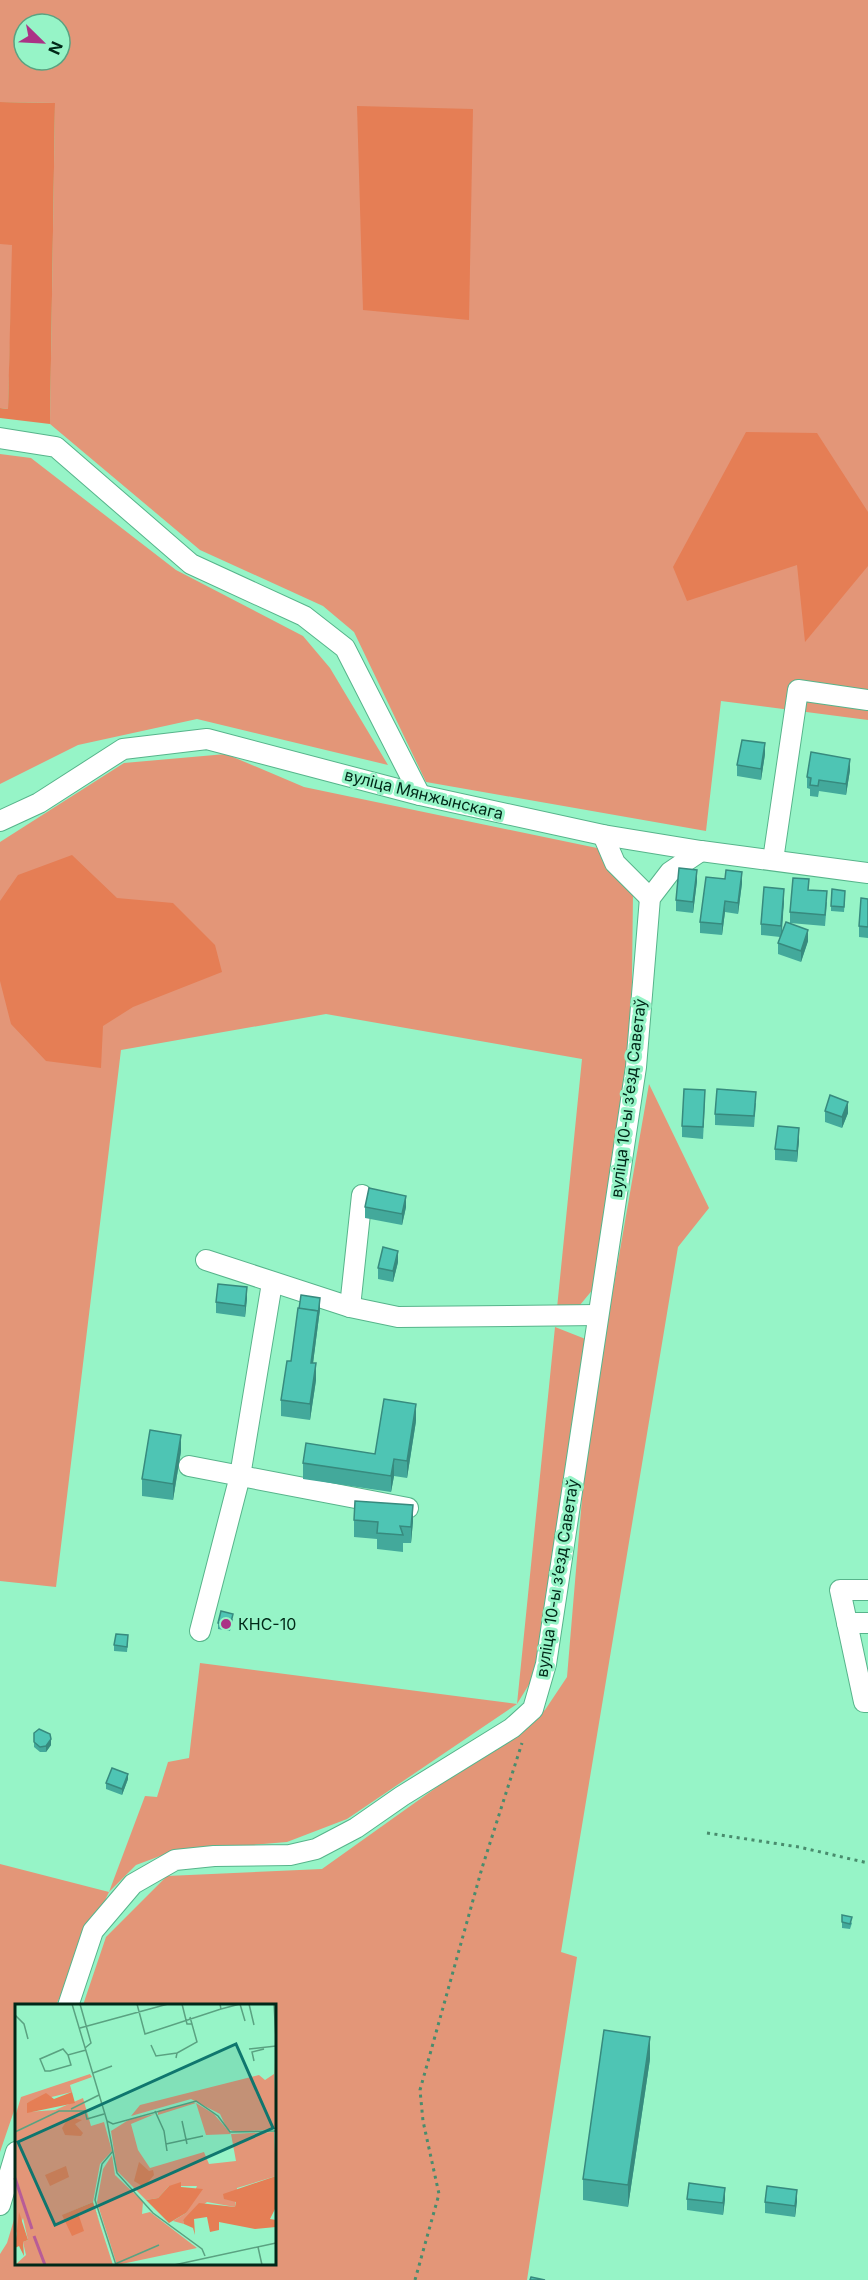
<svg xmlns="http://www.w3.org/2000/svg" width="868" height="2280" viewBox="0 0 868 2280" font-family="Inter,sans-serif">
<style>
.green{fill:#e39678;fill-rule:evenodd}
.forest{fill:#e57e55}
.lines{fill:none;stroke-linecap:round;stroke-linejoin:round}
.minor-casing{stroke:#57b48b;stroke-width:22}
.path{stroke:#498c6d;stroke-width:3;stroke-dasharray:3 4.5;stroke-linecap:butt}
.minor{stroke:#fff;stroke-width:20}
.wall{fill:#43a99b}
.shaded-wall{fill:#378a7e}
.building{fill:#4ec5b4;stroke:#378a7e;stroke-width:1.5}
.poi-dot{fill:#ab3286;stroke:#96f4c7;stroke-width:2}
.labels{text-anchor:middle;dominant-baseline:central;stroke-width:6;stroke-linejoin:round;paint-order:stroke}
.street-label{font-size:16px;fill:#002818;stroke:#96f4c7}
.poi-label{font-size:16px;fill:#002818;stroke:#96f4c7;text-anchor:start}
.inset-river{fill:none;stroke:#b85c97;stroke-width:3}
.inset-road{fill:none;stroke:#5aa281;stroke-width:1.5}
.view{fill:#0f766e;fill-opacity:0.15;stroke:#0f766e;stroke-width:3}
.inset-edge{fill:none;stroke:#002818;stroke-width:3}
</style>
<rect width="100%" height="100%" fill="#96f4c7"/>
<g class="green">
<path d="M0 0H868V720L721 701 706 831 426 782 354 632 323 606 200 550 50 424 55 103 0 102ZM24 24H60V60H24Z"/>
<polygon points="0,244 13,244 8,409 0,408"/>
<polygon points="0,454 31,458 176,570 303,636 330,668 388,765 197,719 78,745 0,784"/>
<polygon points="226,754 304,787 597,848 633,893 631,1062 594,1288 580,1305 557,1308 582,1059 326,1014 121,1050 56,1587 0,1581 0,842 124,763"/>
<polygon points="649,1084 709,1208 678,1247 561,1952 577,1957 527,2280 0,2280 0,2254 7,2243 16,2213 16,2264 274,2264 274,2006 83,2005 106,1937 167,1876 322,1869 545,1710 567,1677 587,1439"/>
<polygon points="555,1327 588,1340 533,1678 517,1704 347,1819 287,1842 171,1852 136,1865 109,1892 56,2005 16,2006 16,2105 0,2152 0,1864 109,1892 145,1796 157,1797 168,1762 189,1758 200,1663 517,1704"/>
</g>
<g class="forest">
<polygon points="0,102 55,103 50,424 0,418 0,408 8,409 12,245 0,244"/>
<polygon points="357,106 473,109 469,320 363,310"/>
<polygon points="746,432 817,433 868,512 868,566 805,642 797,565 687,601 673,567"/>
<polygon points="72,855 117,898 173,903 215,945 222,972 133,1007 103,1026 101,1068 46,1061 11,1024 0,981 0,901 18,875"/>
</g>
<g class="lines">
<defs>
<g id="minor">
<polyline points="0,438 56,447 191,564 304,616 345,648 420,795"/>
<polyline points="0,821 39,803 123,749 207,739 420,795 603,835 701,851 868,873"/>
<polyline points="603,835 615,863 650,898"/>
<polyline points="773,860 798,690 868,700"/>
<polyline points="206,1260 350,1307 398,1317 598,1315"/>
<polyline points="350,1307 362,1195"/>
<polyline points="189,1466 408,1508"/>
<polyline points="868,1590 840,1590 864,1702 868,1702"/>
<polyline points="847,1623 868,1623"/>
<polyline points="200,1631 240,1476 272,1283"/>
<polyline points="68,2006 93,1931 133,1884 175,1860 214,1856 290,1855 316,1849 356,1828 402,1796 512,1728 533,1709 546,1664 636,1067 650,898 670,872 701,851"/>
<polyline points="0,2205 16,2152"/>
</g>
</defs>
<use href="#minor" class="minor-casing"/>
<g class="path">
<polyline points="707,1833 799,1847 868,1863"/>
<polyline points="415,2280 439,2194 423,2121 420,2090 482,1868 522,1743"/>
</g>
<use href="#minor" class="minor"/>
</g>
<g class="wall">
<polygon points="765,754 761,780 737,776 737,765"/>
<polygon points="850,770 846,795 819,791 818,797 810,796 810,789 807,788 807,777"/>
<polygon points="697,881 693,913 676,911 676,900"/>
<polygon points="742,883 738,914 725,912 722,935 700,933 700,922"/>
<polygon points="845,896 844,912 831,911 831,906"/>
<polygon points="868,899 868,938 859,937 859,926"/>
<polygon points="784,900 782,933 808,941 801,962 778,954 778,943 780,937 761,935 761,924"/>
<polygon points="827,902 825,926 790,923 790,912"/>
<polygon points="705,1101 703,1139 682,1137 682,1126"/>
<polygon points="756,1103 754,1127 715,1125 715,1114"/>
<polygon points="825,1111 848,1113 842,1128 825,1122"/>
<polygon points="799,1140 797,1162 775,1160 775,1149"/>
<polygon points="365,1207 406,1207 402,1225 365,1218"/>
<polygon points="398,1262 393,1282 378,1279 378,1268"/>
<polygon points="247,1298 245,1317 216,1313 216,1302"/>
<polygon points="320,1309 313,1363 316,1380 310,1420 281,1416 281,1400 291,1361"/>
<polygon points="416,1421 407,1478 394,1476 391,1492 303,1479 303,1463 375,1454"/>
<polygon points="181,1451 173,1500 142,1496 142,1479"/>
<polygon points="354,1520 413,1521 411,1543 403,1543 403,1552 377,1549 377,1539 354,1537"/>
<polygon points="233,1619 230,1631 218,1629 218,1623"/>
<polygon points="128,1640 127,1652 114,1651 114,1645"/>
<polygon points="34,1742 51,1745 46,1752 40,1752 34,1747"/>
<polygon points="128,1779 122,1795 106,1789 106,1783"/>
<polygon points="842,1915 852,1923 850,1929 842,1928"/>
<polygon points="650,2059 628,2207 583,2200 583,2179"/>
<polygon points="687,2199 725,2199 723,2215 687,2210"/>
<polygon points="797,2201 795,2217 765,2213 765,2202"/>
</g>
<g class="shaded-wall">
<polygon points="765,743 765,754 761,780 761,769"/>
<polygon points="850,759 850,770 846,795 846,784"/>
<polygon points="697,870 697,881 693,913 693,902"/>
<polygon points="742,872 742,883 738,914 738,903"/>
<polygon points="784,889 784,900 781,937 781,926"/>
<polygon points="725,901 725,912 722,935 722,924"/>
<polygon points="808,930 808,941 801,962 801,951"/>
<polygon points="848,1102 848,1113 842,1128 842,1117"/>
<polygon points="799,1128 799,1140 797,1162 797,1151"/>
<polygon points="406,1196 406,1207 402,1225 402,1214"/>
<polygon points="398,1251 398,1262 393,1282 393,1271"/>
<polygon points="247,1287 247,1298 245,1317 245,1306"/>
<polygon points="320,1298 320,1309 311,1379 311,1363"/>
<polygon points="316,1363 316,1380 310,1420 310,1404"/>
<polygon points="416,1404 416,1421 407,1478 407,1461"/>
<polygon points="181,1435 181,1451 173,1500 173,1484"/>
<polygon points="394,1459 394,1476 391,1492 391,1476"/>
<polygon points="413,1505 413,1521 411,1543 411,1527"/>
<polygon points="51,1739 51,1745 46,1752 46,1746"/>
<polygon points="128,1774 128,1779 122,1795 122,1789"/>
<polygon points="650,2037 650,2059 628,2207 628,2185"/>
<polygon points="725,2188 725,2199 723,2215 723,2203"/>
<polygon points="797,2190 797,2201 795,2217 795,2206"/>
</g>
<g class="building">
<polygon points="742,740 765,743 761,769 737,765"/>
<polygon points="811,752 850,759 846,784 819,780 818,786 810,785 811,778 807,777"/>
<polygon points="679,868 697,870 693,902 676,900"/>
<polygon points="726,870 742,872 738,903 725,901 722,924 700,922 706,877 725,879"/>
<polygon points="793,878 809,879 808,890 827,891 825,915 790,912"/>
<polygon points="764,887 784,889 781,926 761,924"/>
<polygon points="832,889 845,891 844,907 831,906"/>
<polygon points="861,898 868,899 868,927 859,926"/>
<polygon points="786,922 808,930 801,951 778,943"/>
<polygon points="684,1089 705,1090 703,1127 682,1126"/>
<polygon points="717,1089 756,1092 754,1116 715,1114"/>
<polygon points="830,1095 848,1102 842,1117 825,1111"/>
<polygon points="778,1126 799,1128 797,1151 775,1149"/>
<polygon points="369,1188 406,1196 402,1214 365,1207"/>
<polygon points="383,1247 398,1251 393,1271 378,1268"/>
<polygon points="218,1284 247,1287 245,1306 216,1302"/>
<polygon points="301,1295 320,1298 318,1316 318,1311 299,1309"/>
<polygon points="298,1308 318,1311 311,1363 316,1363 310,1404 281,1400 287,1361 291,1361"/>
<polygon points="384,1399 416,1404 407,1461 394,1459 391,1476 303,1463 306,1443 375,1454"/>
<polygon points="150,1430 181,1435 173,1484 142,1479"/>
<polygon points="355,1501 413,1505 411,1527 400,1526 403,1535 377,1533 378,1522 354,1520"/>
<polygon points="221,1611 233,1614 230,1626 218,1623"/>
<polygon points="116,1634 128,1635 127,1647 114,1645"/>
<polygon points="39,1729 50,1734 51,1739 46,1746 40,1747 34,1742 34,1733"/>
<polygon points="112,1768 128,1774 122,1789 106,1783"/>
<polygon points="842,1915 852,1917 850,1924 842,1922"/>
<polygon points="604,2030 650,2037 628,2185 583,2179"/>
<polygon points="689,2183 725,2188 723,2203 687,2199"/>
<polygon points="767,2186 797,2190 795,2206 765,2202"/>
<polygon points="531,2277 545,2280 530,2280"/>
</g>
<circle class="poi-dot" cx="226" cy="1624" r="6"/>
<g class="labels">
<g class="street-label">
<text transform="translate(424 794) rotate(14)">вуліца Мянжынскага</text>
<text transform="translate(628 1098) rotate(-83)">вуліца 10-ы зʼезд Саветаў</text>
<text transform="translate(557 1578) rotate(-81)">вуліца 10-ы зʼезд Саветаў</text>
</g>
<g class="poi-label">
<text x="238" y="1624">КНС-10</text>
</g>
</g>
<g transform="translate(15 2004)">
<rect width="261" height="261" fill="#96f4c7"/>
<path d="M259 58 261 125 221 128 212 125 205 110 176 95 116 112 125 101 244 71 250 76 259 70ZM75 70 77 73 55 81 57 88 12 99V108L40 106 68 94 76 122 89 118 97 147 85 160 78 198 48 211 79 202 98 261H0L11 251 8 238 13 236 8 214 0 232V113L6 93ZM181 99 143 111V107L178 98 181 99 199 110 216 130 259 128 261 172 222 184 220 203 192 198 168 216 169 220 158 217 171 209 182 182H154L143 194 131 196 102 167 96 127 115 115 140 110 116 120 123 146 135 164 189 148 194 160 221 157 216 130 191 131ZM97 151 100 171 128 198 127 210 135 208 182 244 102 261 82 198 88 165Z" fill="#e39678"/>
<path d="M57 88 60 99 12 109V99L31 89 39 95ZM54 113 67 116 60 120 68 129 66 132 50 131 47 124ZM124 158 134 167 138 166 139 171 129 183 119 177ZM51 162 54 173 35 182 30 171ZM261 172V203L255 215 261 216V223L240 225 204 218V226L195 228 192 213 179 215 180 231 178 224 169 220 168 216 184 199 220 203 221 198 209 195 208 190ZM166 178V183L188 185 171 209 154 219 131 196 143 194 154 182ZM78 198 85 220 79 203 63 209 69 227 57 232 47 211ZM4 208 13 236 8 238 9 252 4 242 0 244Z" fill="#e57e55"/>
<path class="inset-river" d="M0 174 17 225M19 232 30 261"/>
<path class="inset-road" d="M57 0 92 117 102 169 138 209 187 245 190 252M65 0 76 39 70 44M122 0 130 30 206 5 205 0M167 0 172 20H177M234 0 239 21M259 0 261 35M206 5 225 0 230 17M0 11 9 20 13 35M65 24 153 0M136 41 141 52 162 49M234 45 261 42M53 51 56 61 35 67H30L25 55 48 45 53 51 71 46M161 54 162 49 182 38 175 13M239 57 237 48 249 45M78 69 97 62M56 105 84 91M140 107 149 127 152 147M92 117 98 120 181 97 203 112 215 128 261 127M167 117 172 140M0 128 44 107H70L72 115 89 110M151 140 188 132M98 147 87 160 80 196 101 261M243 243 247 261M100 260 144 241M159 261 261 239"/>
<path class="view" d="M221 40 258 124 40 221 3 138Z"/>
<rect width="261" height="261" class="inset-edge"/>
</g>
<g transform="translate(42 42) rotate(114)"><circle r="28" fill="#96f4c7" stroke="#5aa281" stroke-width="1.5"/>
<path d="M0-4.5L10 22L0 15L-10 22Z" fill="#ab3286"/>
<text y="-9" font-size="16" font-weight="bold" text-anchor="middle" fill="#002818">N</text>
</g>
</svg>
